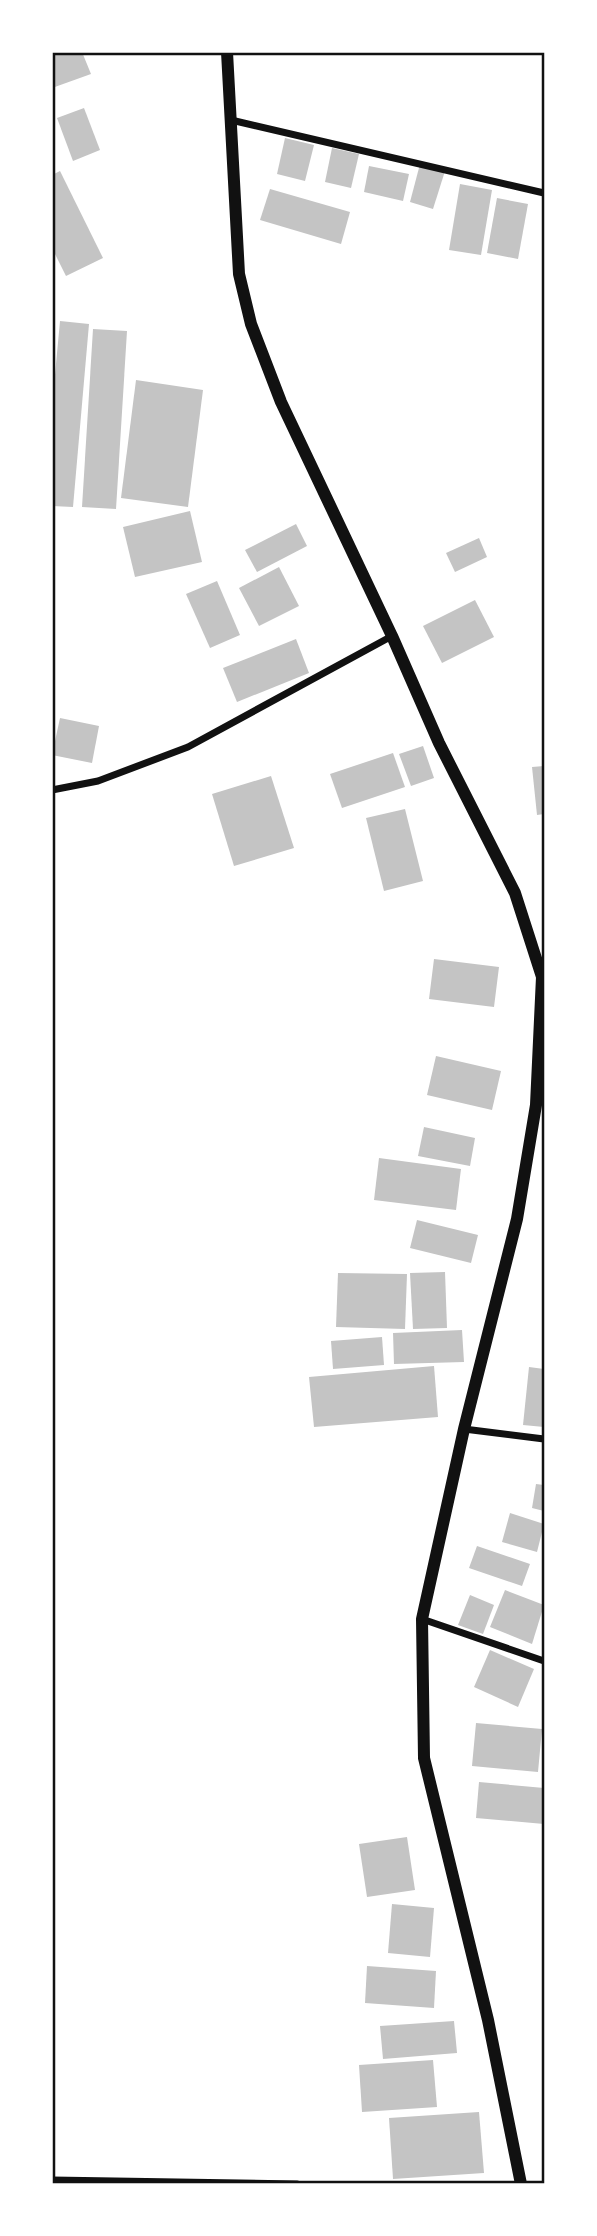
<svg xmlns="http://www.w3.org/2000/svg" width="597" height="2236" viewBox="0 0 597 2236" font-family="Quicksand,sans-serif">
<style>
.building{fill:#c4c4c4}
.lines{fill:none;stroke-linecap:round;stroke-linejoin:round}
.minor{stroke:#111;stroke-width:7}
.tertiary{stroke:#111;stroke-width:12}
.neatline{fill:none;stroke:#111;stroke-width:2.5}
</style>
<rect width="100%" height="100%" fill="#fff"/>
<g class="building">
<polygon points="52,52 82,52 91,74 52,88"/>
<polygon points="84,108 100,150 73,161 57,118"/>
<polygon points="285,138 314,145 305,181 277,174"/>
<polygon points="332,148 359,154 351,188 325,182"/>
<polygon points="420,164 445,171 433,209 410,202"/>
<polygon points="369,166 409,174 403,201 364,192"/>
<polygon points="60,171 103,258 66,276 52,248 52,175"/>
<polygon points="460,184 492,190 481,255 449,250"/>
<polygon points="270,189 350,212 341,244 260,220"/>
<polygon points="497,198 528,204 518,259 487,253"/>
<polygon points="60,321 89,324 73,507 52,506 52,407"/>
<polygon points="93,329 127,331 116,509 82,507"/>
<polygon points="136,380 203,390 188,507 121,498"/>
<polygon points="190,511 202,562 135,577 123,527"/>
<polygon points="296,524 307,546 257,572 245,550"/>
<polygon points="479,538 487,557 455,572 446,553"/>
<polygon points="279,567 299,606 259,626 239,588"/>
<polygon points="217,581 240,635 210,648 186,594"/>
<polygon points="475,600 494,637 442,663 423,626"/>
<polygon points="296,639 309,673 237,702 223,668"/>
<polygon points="60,718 99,726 92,763 52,755"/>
<polygon points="423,746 434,778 411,786 399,754"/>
<polygon points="393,753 405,787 342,808 330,774"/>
<polygon points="544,766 544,814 537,815 532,767"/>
<polygon points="271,776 294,848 234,866 212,794"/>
<polygon points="405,809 423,881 384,891 366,818"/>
<polygon points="434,959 499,967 494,1007 429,999"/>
<polygon points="436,1056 501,1071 492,1110 427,1095"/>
<polygon points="424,1127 475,1138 470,1166 418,1156"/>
<polygon points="379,1158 461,1169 456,1210 374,1200"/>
<polygon points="417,1220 478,1235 471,1263 410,1248"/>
<polygon points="445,1272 447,1328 413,1329 410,1273"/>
<polygon points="338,1273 407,1274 405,1329 336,1327"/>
<polygon points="462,1330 464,1362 394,1364 393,1333"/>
<polygon points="382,1337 384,1365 333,1369 331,1341"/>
<polygon points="434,1366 438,1417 314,1427 309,1377"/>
<polygon points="529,1367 544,1369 544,1427 523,1425"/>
<polygon points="536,1484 544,1485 544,1511 532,1508"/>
<polygon points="510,1513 544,1524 537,1552 502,1542"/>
<polygon points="477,1546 530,1564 522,1586 469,1568"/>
<polygon points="505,1590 544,1605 532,1644 490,1627"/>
<polygon points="470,1595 494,1605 483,1634 458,1625"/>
<polygon points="490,1650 534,1669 518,1707 474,1687"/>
<polygon points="476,1723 542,1729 538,1772 472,1766"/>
<polygon points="479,1782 544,1788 544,1824 476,1818"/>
<polygon points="407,1837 415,1890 367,1897 359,1844"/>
<polygon points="392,1904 434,1908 430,1957 388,1953"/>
<polygon points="367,1966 436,1971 434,2008 365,2003"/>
<polygon points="454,2021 457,2053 383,2059 380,2026"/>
<polygon points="433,2060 437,2107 362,2112 359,2065"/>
<polygon points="479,2112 484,2173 393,2179 389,2118"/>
</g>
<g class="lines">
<g class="minor">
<polyline points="231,120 544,193"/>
<polyline points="52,790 98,781 188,747 392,636"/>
<polyline points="464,1429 544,1439"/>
<polyline points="422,1619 544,1661"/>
<polyline points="52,2180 297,2184"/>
</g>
<polyline class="tertiary" points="227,52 239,274 251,324 281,402 392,636 439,743 515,893 542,977 536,1105 517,1219 464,1429 422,1619 424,1758 488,2020 521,2184"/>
</g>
<rect width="597" height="2236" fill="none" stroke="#ffffff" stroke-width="108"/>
<rect x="54" y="54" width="489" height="2128" class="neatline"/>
</svg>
